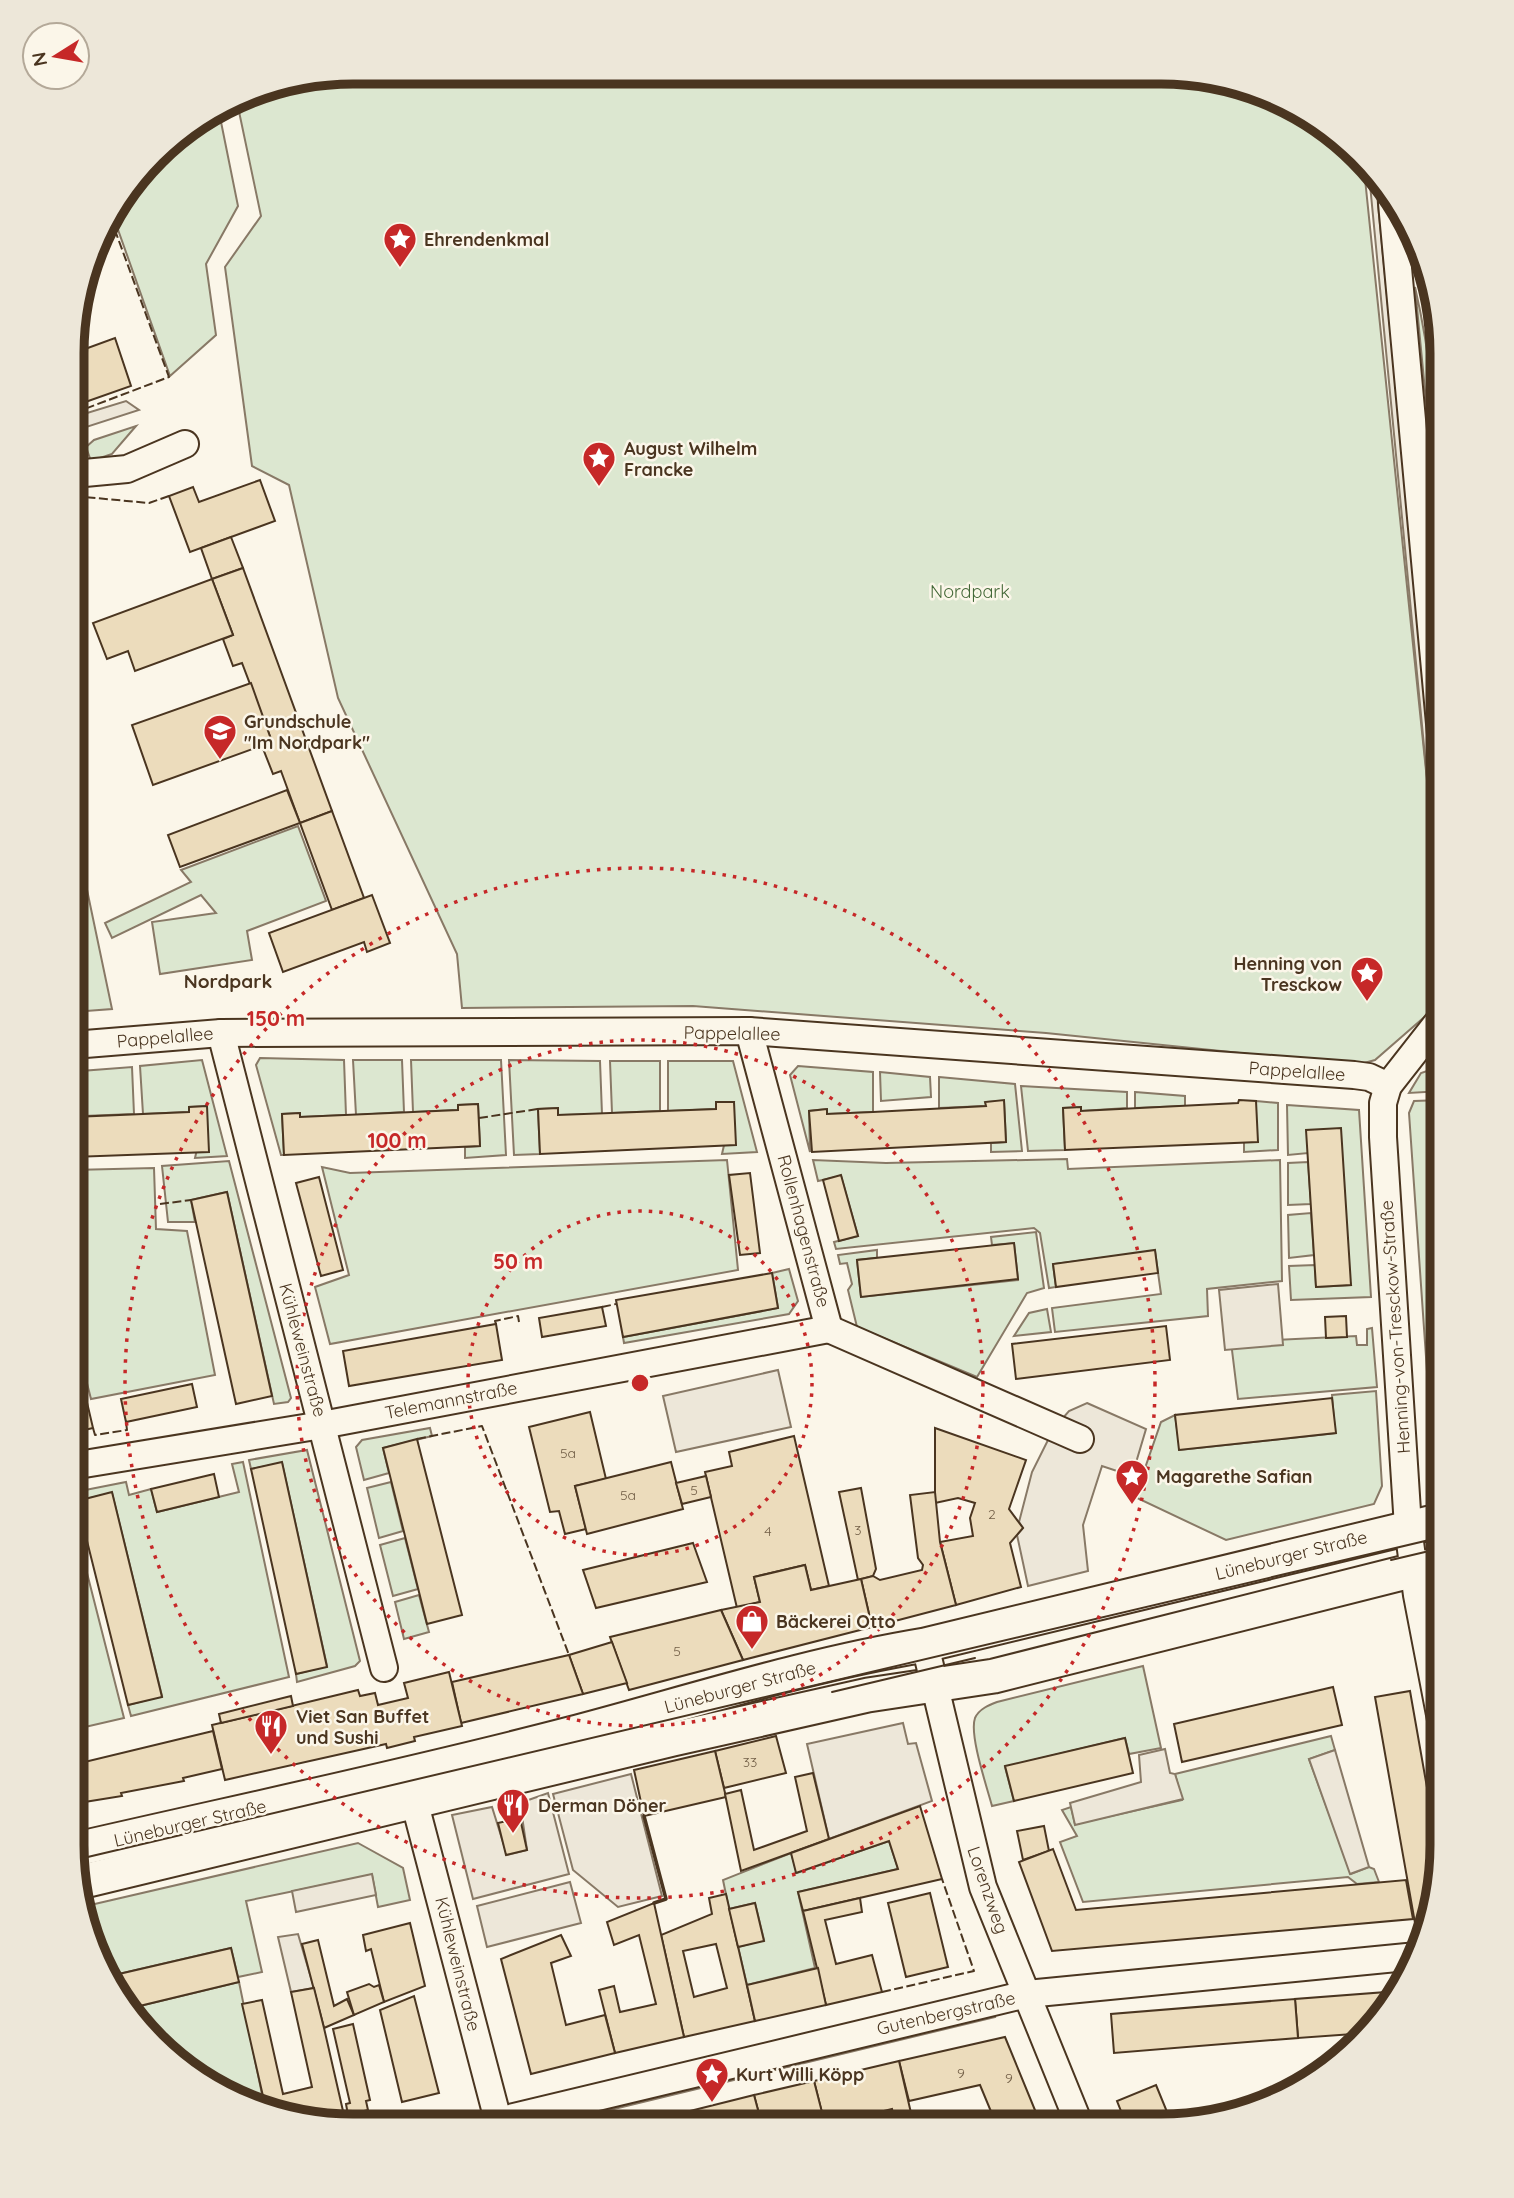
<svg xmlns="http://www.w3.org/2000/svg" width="1514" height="2198" viewBox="0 0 1514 2198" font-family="Quicksand,sans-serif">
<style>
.green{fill:#dce7d0;stroke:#887966;stroke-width:2}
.parking{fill:#ede7d9;stroke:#887966;stroke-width:2}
.building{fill:#ecdcbc;stroke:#4a3520;stroke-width:2;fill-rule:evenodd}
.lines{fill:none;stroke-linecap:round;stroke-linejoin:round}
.minor-casing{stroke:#4a3520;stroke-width:30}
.major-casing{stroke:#4a3520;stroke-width:37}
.minor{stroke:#fbf6e9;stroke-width:26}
.major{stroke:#fbf6e9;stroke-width:33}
.tram{stroke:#4a3520;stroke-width:2}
.fence{stroke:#4a3520;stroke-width:2;stroke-dasharray:9 3.5;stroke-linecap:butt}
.wall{stroke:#4a3520;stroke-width:3.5}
.ring{fill:none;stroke:#c62828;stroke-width:3.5;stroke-dasharray:3.5 7}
.labels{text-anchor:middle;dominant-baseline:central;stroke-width:5;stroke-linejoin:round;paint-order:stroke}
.number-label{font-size:14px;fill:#725f47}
.poi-label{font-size:18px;font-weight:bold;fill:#4a3520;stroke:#fbf6e9;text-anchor:start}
.park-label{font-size:18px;fill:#436837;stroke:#fbf6e9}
.street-label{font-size:18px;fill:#4a3520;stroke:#fbf6e9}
.neighbourhood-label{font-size:19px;font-weight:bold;fill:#4a3520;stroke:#fbf6e9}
.rim{fill:none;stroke:#4a3520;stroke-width:9}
.centre{fill:#c62828;stroke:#fbf6e9;stroke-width:3.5}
.ring-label{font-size:21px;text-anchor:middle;font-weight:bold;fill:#c62828;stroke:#fbf6e9;stroke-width:5;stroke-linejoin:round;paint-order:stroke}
</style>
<rect width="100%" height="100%" fill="#fbf6e9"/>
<g class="green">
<polygon points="353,72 1198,74 1268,93 1332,130 1364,169 1431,819 1437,825 1441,862 1436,868 1442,931 1442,993 1429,1013 1375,1060 1357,1065 1046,1033 693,1006 462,1008 457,954 338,698 289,485 252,466 225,267 261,216 237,102 262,87"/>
<polygon points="219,112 238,206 206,264 216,335 170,376 111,210 168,141"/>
<path d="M1415 287C1436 379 1442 473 1442 567Z"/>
<polygon points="136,426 112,454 91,461 86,447 94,440"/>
<polygon points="73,823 112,1009 73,1012"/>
<polygon points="298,826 326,901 247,931 252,960 160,974 152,922 216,913 201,895 112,938 105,923 191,882 181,870"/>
<polygon points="260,1058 344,1060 346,1115 300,1117 300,1113 282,1114 284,1155 281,1155 256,1065"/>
<polygon points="202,1060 227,1156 195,1158 207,1106 189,1107 189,1112 143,1114 140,1066"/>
<polygon points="353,1060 402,1060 404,1112 356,1115"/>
<polygon points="411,1060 501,1060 506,1155 465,1158 465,1147 480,1146 478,1104 458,1105 458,1110 413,1112"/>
<polygon points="509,1060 600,1061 602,1114 558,1115 558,1108 538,1109 540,1154 514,1155"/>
<polygon points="610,1061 660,1061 660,1111 612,1113"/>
<polygon points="668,1061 733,1061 757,1152 722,1154 734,1102 716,1102 716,1109 668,1111"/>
<polygon points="798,1066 873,1072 873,1112 827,1114 826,1109 809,1111 810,1152 790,1075"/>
<polygon points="1442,1066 1442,1091 1409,1093 1421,1073"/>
<polygon points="132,1067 134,1114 83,1116 81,1071"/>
<polygon points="880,1072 930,1077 931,1097 881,1101"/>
<polygon points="939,1077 1015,1084 1022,1151 991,1152 991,1143 1006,1142 1004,1101 986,1102 986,1106 939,1108"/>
<polygon points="1021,1086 1127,1092 1127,1108 1081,1111 1081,1107 1063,1108 1065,1150 1028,1151"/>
<polygon points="1135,1092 1185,1096 1185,1106 1135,1108"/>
<polygon points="1442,1100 1442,1122 1432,1123 1442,1274 1442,1475 1434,1461 1432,1443 1409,1113 1414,1101"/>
<polygon points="1256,1101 1278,1103 1278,1150 1244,1152 1244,1143"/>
<polygon points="1287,1105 1359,1110 1371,1297 1291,1300 1289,1266 1315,1265 1316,1287 1351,1285 1308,1153 1288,1155"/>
<polygon points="1067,1159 1068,1169 1280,1160 1282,1281 1207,1289 1208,1316 1055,1332 1052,1308 1161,1294 1155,1251 1053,1264 1056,1287 1049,1288 1040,1233 1034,1228 836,1249 834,1242 858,1236 841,1176 818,1181 813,1160 886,1163"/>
<polygon points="727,1160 738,1270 330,1344 315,1287 349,1275 322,1167 350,1173"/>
<polygon points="229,1161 291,1398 288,1402 274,1404 227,1192 191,1200 195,1222 168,1222 162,1166"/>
<polygon points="1308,1162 1311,1204 1288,1205 1288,1163"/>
<polygon points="154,1168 156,1229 187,1231 215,1375 91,1399 73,1328 73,1170"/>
<polygon points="1311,1213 1314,1255 1289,1258 1288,1215"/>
<polygon points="1036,1232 1044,1288 1027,1293 977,1377 857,1327 848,1290 852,1284 847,1263 840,1264 838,1255 877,1250 877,1258 857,1260 861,1297 1018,1280 1014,1243 992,1245 991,1237"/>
<polygon points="789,1269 798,1301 789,1314 624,1343 623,1337 778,1308 772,1273"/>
<polygon points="1047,1309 1051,1332 1014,1336 1029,1313"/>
<polygon points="1372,1328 1377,1387 1238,1399 1231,1342 1356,1336 1357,1345 1367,1345 1367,1329"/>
<polygon points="1376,1391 1382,1486 1374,1504 1226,1540 1135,1497 1161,1422 1175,1415 1180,1450 1335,1433 1332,1395"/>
<polygon points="430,1428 432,1436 383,1448 389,1473 364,1480 356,1447 362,1440"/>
<polygon points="307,1450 360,1661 355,1666 297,1682 296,1674 327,1666 282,1463 251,1469 249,1460"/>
<polygon points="243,1462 289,1677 131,1716 128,1705 162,1696 112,1493 77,1501 75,1492 126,1482 129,1495 151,1489 157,1512 239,1492 232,1464"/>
<polygon points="391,1482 403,1531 379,1538 367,1488"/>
<polygon points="405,1538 418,1589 393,1596 380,1545"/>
<polygon points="87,1573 124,1718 72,1730 72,1577"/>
<polygon points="419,1595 429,1632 404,1639 395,1602"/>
<path d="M1143 1666 1161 1748 1129 1754 1125 1738 1005 1767 1014 1801 992 1806C987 1787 969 1735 975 1718 979 1709 989 1705 997 1702Z"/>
<polygon points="1331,1736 1335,1750 1309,1759 1351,1874 1369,1867 1374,1869 1379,1882 1357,1884 1348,1877 1083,1902 1060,1842 1077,1836 1062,1810 1071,1807 1075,1824 1182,1800 1175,1774"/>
<polygon points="889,1841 898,1869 798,1892 815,1968 747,1985 738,1947 764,1940 755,1903 729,1909 723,1880 791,1853 797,1873"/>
<polygon points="358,1843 403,1868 410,1900 378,1907 372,1875 246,1901 262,1972 238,1977 231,1948 106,1977 101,1969 86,1906"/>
<polygon points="239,1982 264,2104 197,2079 141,2030 127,2009"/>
</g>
<g class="parking">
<polygon points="1369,174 1376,184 1439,826 1431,819"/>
<polygon points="126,401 139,410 74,431 74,417"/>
<polygon points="1432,1122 1442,1122 1442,1274"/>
<polygon points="1278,1284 1283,1345 1225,1350 1219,1290"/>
<polygon points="778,1370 791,1427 676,1452 663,1396"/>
<polygon points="1087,1403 1146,1429 1132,1476 1102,1466 1083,1525 1088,1571 1028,1586 1017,1535 1023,1528 1019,1522 1032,1472 1054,1428 1069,1411"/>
<polygon points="903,1723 908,1744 916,1743 932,1801 829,1839 807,1744"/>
<polygon points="1165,1749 1170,1773 1175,1774 1183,1799 1075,1825 1070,1803 1141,1782 1139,1755"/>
<polygon points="1335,1750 1369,1867 1350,1874 1309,1759"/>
<polygon points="631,1774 662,1896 618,1907 573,1870 553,1794"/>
<polygon points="548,1793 569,1874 473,1899 452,1815 492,1807 507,1855 527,1850 520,1803"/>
<polygon points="372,1874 376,1895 296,1912 292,1891"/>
<polygon points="570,1882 581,1923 487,1947 477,1906"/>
<polygon points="298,1934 314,1988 291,1992 278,1937"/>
<polygon points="994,2014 995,2017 548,2125 533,2124"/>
</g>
<g class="building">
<polygon points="115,338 131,386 74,406 74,353"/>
<polygon points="260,480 275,521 190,552 169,496 193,487 199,502"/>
<polygon points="231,537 243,568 212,579 201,548"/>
<polygon points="243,568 332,811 300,823 281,771 273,774 262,746 272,742 242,663 233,666 223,639 233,635 212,579"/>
<polygon points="212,579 233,635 135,671 128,651 107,659 93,623"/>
<polygon points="251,683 272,742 153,785 132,725"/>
<polygon points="287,790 300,823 180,867 168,835"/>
<polygon points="332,811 364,898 332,910 300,823"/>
<polygon points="372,895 390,943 367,952 364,942 283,972 269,933"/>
<polygon points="1004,1100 1006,1142 812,1152 809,1111 827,1109 827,1114 873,1112 986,1106 985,1102"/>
<polygon points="1239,1100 1256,1101 1258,1142 1065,1150 1063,1108 1081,1107 1081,1111 1238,1103"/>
<polygon points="716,1102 734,1102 736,1145 540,1154 538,1109 558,1108 558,1115 716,1109"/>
<polygon points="478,1104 480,1146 284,1155 282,1114 300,1113 300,1117 413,1112 458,1110 458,1105"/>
<polygon points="207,1106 209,1152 73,1157 73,1117 189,1112 189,1107"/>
<polygon points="1341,1128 1351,1285 1316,1287 1306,1130"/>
<polygon points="750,1173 760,1253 740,1255 729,1175"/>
<polygon points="841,1175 858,1236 839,1241 823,1180"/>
<polygon points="319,1177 343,1270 321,1276 296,1183"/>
<polygon points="227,1192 272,1396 236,1404 191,1200"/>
<polygon points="1014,1243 1018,1279 861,1297 857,1260"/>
<polygon points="1155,1250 1158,1273 1056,1287 1053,1264"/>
<polygon points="772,1273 778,1308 623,1337 616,1300"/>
<polygon points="602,1307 606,1326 542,1337 539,1318"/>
<polygon points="1346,1316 1347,1337 1326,1338 1325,1317"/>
<polygon points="496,1324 502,1360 349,1386 343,1351"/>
<polygon points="1166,1326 1170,1360 1016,1379 1012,1344"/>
<polygon points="73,1343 93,1428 72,1433"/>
<polygon points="192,1384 197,1407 126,1422 121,1399"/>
<polygon points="1332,1398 1336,1433 1179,1450 1175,1415"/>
<polygon points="590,1412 606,1479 575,1486 586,1529 565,1534 559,1511 550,1512 529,1427"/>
<polygon points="935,1428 1026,1460 1009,1509 1023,1528 1010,1543 1021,1587 956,1605 940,1542 973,1536 970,1518 975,1503 958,1498 935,1503"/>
<polygon points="794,1436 829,1586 811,1590 805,1565 754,1577 760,1602 737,1608 705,1472 732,1466 729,1452"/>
<polygon points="417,1439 462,1615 427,1624 383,1448"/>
<polygon points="282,1462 327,1667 296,1674 251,1469"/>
<polygon points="671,1462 683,1509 587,1534 575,1486"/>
<polygon points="214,1474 219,1497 157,1512 151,1489"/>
<polygon points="706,1476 711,1497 682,1504 676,1483"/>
<polygon points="861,1488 876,1569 873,1576 858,1580 839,1492"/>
<polygon points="112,1492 162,1697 128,1705 77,1501"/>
<polygon points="935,1492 940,1542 956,1605 872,1627 861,1579 873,1576 880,1580 922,1570 923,1565 918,1558 910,1495"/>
<polygon points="693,1543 707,1582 596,1608 583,1570"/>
<polygon points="805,1565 811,1590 861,1579 872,1627 743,1660 721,1610 760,1602 754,1577"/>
<polygon points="721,1610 743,1660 629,1690 610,1637"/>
<polygon points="612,1642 627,1683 583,1694 569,1655"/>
<polygon points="569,1655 583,1694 461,1723 452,1682"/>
<polygon points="449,1672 462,1726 414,1737 415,1741 387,1748 386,1744 225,1780 212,1725 358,1690 360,1696 375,1693 378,1705 408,1698 404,1683"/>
<polygon points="1333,1687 1342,1725 1182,1762 1174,1724"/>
<polygon points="1410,1691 1441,1867 1430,1921 1415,1923 1375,1697"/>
<polygon points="291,1696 293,1706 221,1723 219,1714"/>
<polygon points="213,1731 222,1769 183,1778 184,1781 121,1793 122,1796 72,1804 72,1765"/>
<polygon points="776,1736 786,1773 724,1788 715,1751"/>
<polygon points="1125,1738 1133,1773 1014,1801 1005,1766"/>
<polygon points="715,1751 726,1797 644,1816 634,1770"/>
<polygon points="813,1773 829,1839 741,1871 725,1794 741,1790 754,1850 807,1831 795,1777"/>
<polygon points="920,1806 942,1879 803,1911 798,1892 898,1869 889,1841 796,1873 791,1853"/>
<polygon points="520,1818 527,1850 506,1855 498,1823"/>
<polygon points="1044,1826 1049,1851 1023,1860 1017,1831"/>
<polygon points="1053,1849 1076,1910 1406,1880 1413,1919 1052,1951 1019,1862"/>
<polygon points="930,1893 948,1967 906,1977 888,1903"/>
<path d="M726 1894 755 2021 684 2037 661 1935 712 1914 709 1898ZM716 1944 727 1988 694 1997 683 1951Z"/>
<polygon points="860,1898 862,1912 825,1920 836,1964 872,1955 882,1992 826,2005 803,1911"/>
<polygon points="654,1903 684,2037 615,2053 599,1990 614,1986 620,2012 656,2004 639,1935 614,1945 607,1922"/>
<polygon points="755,1903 764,1941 738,1947 729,1909"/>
<polygon points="410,1923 425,1986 384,2002 371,1949 366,1951 363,1935"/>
<polygon points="561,1935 571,1956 551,1963 566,2025 605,2015 615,2053 531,2074 501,1959"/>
<polygon points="318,1940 334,2006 347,1999 354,2015 324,2028 302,1944"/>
<polygon points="231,1948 239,1982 127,2009 106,1977"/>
<polygon points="818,1968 826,2005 755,2021 747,1985"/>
<polygon points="369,1984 374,1987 379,1985 384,2002 354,2015 347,1992"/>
<polygon points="314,1988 324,2028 346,2124 317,2124 265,2105 242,2004 262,2000 283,2094 312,2087 291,1992"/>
<polygon points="1400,1991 1367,2033 1298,2038 1295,1999"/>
<polygon points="414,1996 439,2093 402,2102 380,2010"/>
<polygon points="1295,1999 1298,2038 1114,2053 1111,2014"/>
<polygon points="353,2024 370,2100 366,2101 368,2110 348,2115 346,2104 350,2103 333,2029"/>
<polygon points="1005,2037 1037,2115 1007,2126 997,2126 980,2085 909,2101 899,2061"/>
<polygon points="899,2061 914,2126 896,2126 892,2109 843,2121 844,2125 825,2125 814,2081"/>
<polygon points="814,2081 825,2124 762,2125 754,2095"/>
<polygon points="1156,2085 1172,2124 1127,2126 1117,2101"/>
<polygon points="754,2095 762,2125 685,2125 682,2113"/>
<polygon points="682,2113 685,2125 636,2125 652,2121"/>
</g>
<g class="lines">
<defs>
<g id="minor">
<polyline points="1392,203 1442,745"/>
<polyline points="74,474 127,469 185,444"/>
<polyline points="73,983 73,973"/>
<polyline points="749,1031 829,1329"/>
<polyline points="221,1033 384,1668"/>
<polyline points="73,1045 221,1033 749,1031 1354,1075 1369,1077 1388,1086"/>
<polyline points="829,1329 1080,1439"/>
<polyline points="72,1466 322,1425 829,1329"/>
<polyline points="925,1645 983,1887 1080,2126"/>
<polyline points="1442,1725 1417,1595 1408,1527 1383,1137 1383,1103 1388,1086 1442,1017"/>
<polyline points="415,1804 499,2124"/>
<polyline points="485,2124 1027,1994 1417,1956"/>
</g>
<g id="major">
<path d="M73 1850C238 1812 405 1777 570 1734 688 1703 804 1665 925 1645L1442 1520"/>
<polyline points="80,1882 673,1739 868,1695 994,1676 1442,1563"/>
</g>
</defs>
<use href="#minor" class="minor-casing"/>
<use href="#major" class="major-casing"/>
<use href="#minor" class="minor"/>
<use href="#major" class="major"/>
<g class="tram">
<polyline points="1391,1560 1442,1548"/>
<polyline points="832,1692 975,1658"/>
<polyline points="75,1860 1442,1537"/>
</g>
<g class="fence">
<polyline points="74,413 169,377 109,214"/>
<polyline points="74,496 149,503 169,496"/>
<polyline points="479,1118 538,1109"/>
<polyline points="160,1204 191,1200"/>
<polyline points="602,1307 616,1304"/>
<polyline points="496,1324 495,1321 518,1316 519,1322"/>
<polyline points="93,1428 95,1435 127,1430 126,1422"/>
<polyline points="417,1439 482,1426 569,1655"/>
<polyline points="882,1992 974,1971 942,1879"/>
</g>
<polyline class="wall" points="644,1816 666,1899 654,1903"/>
</g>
<g class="ring">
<circle cx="640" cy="1383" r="172"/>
<circle cx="640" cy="1383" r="343"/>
<circle cx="640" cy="1383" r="515"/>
</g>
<defs>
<symbol id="sight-pin" viewBox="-11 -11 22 30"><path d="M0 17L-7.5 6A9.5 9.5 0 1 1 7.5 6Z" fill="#c62828" stroke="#fbf6e9"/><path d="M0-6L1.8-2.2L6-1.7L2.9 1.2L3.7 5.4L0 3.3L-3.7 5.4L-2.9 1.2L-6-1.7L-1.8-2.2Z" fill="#fff"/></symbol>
<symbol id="school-pin" viewBox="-11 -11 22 30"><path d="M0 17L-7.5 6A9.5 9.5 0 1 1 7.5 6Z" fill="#c62828" stroke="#fbf6e9"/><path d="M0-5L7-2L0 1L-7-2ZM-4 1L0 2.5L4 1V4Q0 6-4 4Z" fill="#fff"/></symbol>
<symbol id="shop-pin" viewBox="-11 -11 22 30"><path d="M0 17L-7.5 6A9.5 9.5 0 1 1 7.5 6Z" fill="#c62828" stroke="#fbf6e9"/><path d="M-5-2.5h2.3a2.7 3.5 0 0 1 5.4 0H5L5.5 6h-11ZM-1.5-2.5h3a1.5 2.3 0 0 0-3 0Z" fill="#fff"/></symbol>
<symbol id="restaurant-pin" viewBox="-11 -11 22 30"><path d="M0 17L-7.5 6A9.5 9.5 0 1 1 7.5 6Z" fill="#c62828" stroke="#fbf6e9"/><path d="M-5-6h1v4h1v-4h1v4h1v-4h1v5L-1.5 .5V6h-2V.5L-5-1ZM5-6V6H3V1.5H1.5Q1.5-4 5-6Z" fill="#fff"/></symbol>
</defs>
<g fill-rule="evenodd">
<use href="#sight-pin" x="381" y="220" width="38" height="52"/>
<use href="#sight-pin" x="580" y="439" width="38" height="52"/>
<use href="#school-pin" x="201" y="712" width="38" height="52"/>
<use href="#sight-pin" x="1348" y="954" width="38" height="52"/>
<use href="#sight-pin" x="1113" y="1457" width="38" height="52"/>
<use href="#shop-pin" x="733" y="1602" width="38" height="52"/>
<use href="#restaurant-pin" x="252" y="1707" width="38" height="52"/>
<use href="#restaurant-pin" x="494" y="1786" width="38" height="52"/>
<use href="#sight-pin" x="693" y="2055" width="38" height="52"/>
</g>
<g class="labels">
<g class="number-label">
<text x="568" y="1453">5a</text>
<text x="694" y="1490">5</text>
<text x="628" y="1495">5a</text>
<text x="992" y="1514">2</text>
<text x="858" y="1530">3</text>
<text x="768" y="1531">4</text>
<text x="677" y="1651">5</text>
<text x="750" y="1762">33</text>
<text x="961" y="2073">9</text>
<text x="1009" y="2078">9</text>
</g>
<g class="poi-label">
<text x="424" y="239">Ehrendenkmal</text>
<text x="624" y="448">August Wilhelm<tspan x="624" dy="21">Francke</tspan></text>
<text x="244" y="721">Grundschule<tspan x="244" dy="21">"Im Nordpark"</tspan></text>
<text x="1342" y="963" text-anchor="end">Henning von<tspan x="1342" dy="21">Tresckow</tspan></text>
<text x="1156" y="1476">Magarethe Safian</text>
<text x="776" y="1621">Bäckerei Otto</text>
<text x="296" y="1716">Viet San Buffet<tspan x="296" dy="21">und Sushi</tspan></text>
<text x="538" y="1805">Derman Döner</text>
<text x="736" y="2074">Kurt Willi Köpp</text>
</g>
<g class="park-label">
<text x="970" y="591">Nordpark</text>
</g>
<g class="street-label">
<text transform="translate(732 1033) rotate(1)">Pappelallee</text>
<text transform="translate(165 1037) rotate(-5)">Pappelallee</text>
<text transform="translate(1297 1071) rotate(4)">Pappelallee</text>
<text transform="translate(804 1231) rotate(75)">Rollenhagenstraße</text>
<text transform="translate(1395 1327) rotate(-94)">Henning-von-Tresckow-Straße</text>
<text transform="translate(303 1350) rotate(75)">Kühleweinstraße</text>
<text transform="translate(451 1400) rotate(-11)">Telemannstraße</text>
<text transform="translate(1291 1555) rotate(-14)">Lüneburger Straße</text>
<text transform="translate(740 1687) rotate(-15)">Lüneburger Straße</text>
<text transform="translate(190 1823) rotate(-13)">Lüneburger Straße</text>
<text transform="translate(988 1890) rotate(71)">Lorenzweg</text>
<text transform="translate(458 1964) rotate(76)">Kühleweinstraße</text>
<text transform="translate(946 2013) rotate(-13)">Gutenbergstraße</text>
</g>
<g class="neighbourhood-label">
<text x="228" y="981">Nordpark</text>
</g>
</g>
<path d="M0 0H1514V2198H0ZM353 84H1161A269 269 0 0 1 1430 353V1845A269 269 0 0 1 1161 2114H353A269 269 0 0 1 84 1845V353A269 269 0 0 1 353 84Z" fill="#ede7d9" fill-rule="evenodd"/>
<path class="rim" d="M353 84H1161A269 269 0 0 1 1430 353V1845A269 269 0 0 1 1161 2114H353A269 269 0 0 1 84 1845V353A269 269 0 0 1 353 84Z"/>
<circle cx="640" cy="1383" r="10" class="centre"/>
<g class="ring-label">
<text x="276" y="1026">150 m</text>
<text x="397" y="1148">100 m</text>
<text x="518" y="1269">50 m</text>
</g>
<g transform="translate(56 56) rotate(259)"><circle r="33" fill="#fbf6e9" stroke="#b4a999" stroke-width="2"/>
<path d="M0-5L12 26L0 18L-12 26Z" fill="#c62828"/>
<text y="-10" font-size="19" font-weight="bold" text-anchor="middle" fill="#4a3520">N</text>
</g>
</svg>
